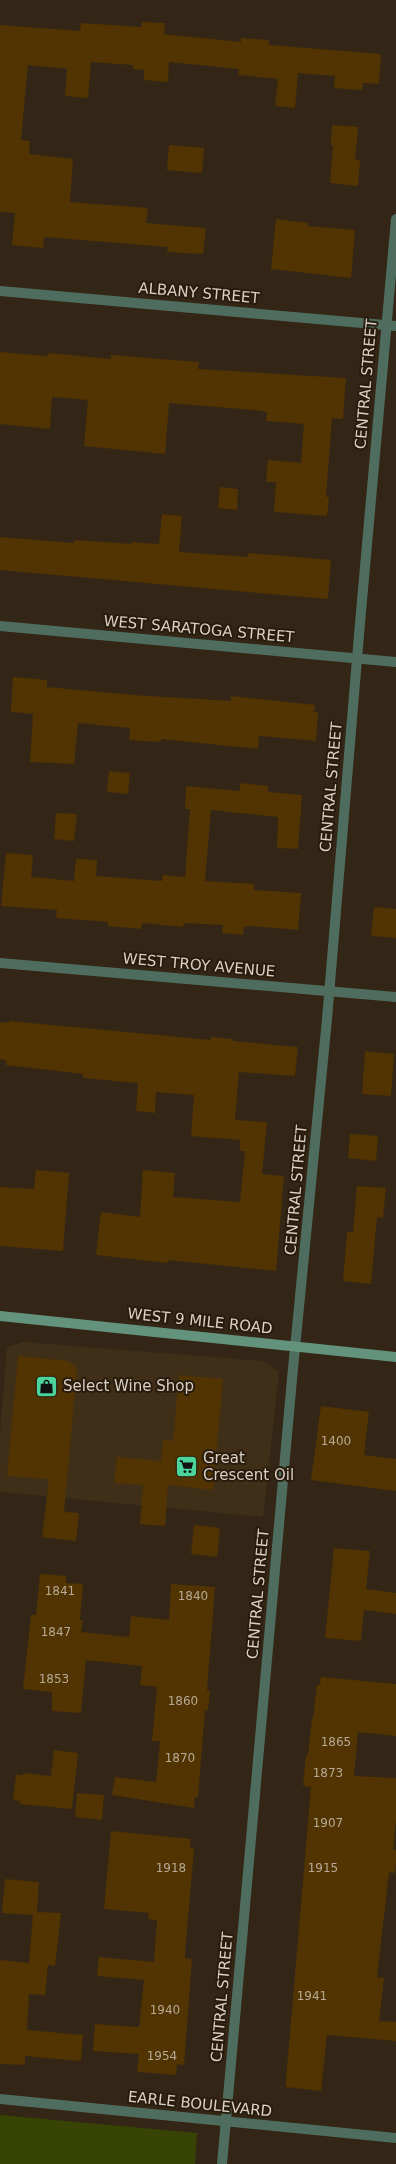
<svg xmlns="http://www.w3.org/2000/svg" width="396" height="2164" viewBox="0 0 396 2164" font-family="'DejaVu Sans',sans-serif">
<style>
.built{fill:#3f2e18}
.green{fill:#384404}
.building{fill:#513402}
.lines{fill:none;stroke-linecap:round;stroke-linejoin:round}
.minor{stroke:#4f6d5f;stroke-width:10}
.secondary{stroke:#63937d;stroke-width:10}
.labels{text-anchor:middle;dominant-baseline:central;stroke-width:4;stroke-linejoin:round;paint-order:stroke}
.number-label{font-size:12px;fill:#b7a995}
.street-label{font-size:15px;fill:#d9d0c6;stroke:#291c0c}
.poi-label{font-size:15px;fill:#d9d0c6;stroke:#291c0c;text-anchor:start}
</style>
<rect width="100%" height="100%" fill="#332616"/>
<polygon class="built" points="23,1342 263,1361 279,1372 263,1517 0,1492 0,1434 7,1347"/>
<polygon class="green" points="0,2115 197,2133 195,2164 0,2164"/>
<g class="building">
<polygon points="142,22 165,23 164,34 172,35 241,42 241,38 269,40 269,45 381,54 379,84 363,83 362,90 334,88 335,76 298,73 295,108 275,106 278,79 238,75 239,69 169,62 168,82 144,80 144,70 133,69 133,65 91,62 88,98 65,96 67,69 28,65 21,140 30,141 29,154 73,159 70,202 148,208 146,223 206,228 203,254 167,252 168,247 44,237 43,248 12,245 15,213 0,212 0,25 80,31 81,23 141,27"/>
<polygon points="332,125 358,127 355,159 360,160 358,186 330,183 333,146 331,145"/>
<polygon points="169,145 204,148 202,173 167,170"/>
<polygon points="276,219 308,223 307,226 355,230 351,278 271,269"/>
<polygon points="0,352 48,356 49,353 111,359 111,355 199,362 198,369 346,378 343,419 332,418 326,497 329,497 327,516 274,512 276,482 266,482 268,460 301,463 304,424 266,421 267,412 255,410 169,403 165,454 84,446 88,400 52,397 50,429 0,424"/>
<polygon points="220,487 238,489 237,510 218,508"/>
<polygon points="162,514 182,516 179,552 248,557 248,553 331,560 328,599 0,570 0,537 74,543 74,540 132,544 132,542 159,544"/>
<polygon points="13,677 47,680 47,687 133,695 231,701 231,696 315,705 314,712 318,712 316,741 259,736 258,749 161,739 161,742 129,740 130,728 78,723 74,764 30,762 33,714 11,712"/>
<polygon points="109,771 130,773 128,794 107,792"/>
<polygon points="240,783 268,786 268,792 302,795 298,849 277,848 278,817 211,810 205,881 254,884 254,890 301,893 298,930 250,926 244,927 243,935 222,933 223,925 184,923 183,927 142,923 141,929 108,926 108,922 56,918 57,910 1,906 6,853 33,855 31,877 74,881 76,859 97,860 96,876 162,881 163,875 185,877 190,809 185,809 186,786 240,791"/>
<polygon points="56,813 77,814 74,841 54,839"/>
<polygon points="374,907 396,909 396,938 371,936"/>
<polygon points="9,1021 211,1040 211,1037 233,1039 233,1041 298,1047 295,1076 239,1072 235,1120 267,1122 262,1174 284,1176 276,1271 168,1260 168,1263 96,1255 101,1212 140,1217 143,1170 175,1173 173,1197 240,1202 245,1151 240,1151 240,1140 191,1136 194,1095 156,1092 155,1113 136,1111 138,1083 83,1078 83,1074 6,1065 6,1060 0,1059 0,1022 9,1023"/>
<polygon points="365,1051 394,1054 391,1096 362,1094"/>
<polygon points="350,1134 378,1136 376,1161 348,1158"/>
<polygon points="36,1170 69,1173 63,1251 0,1246 0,1187 34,1189"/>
<polygon points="357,1186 386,1188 383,1218 377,1217 371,1284 343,1281 347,1232 353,1232"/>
<polygon points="18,1356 69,1361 77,1369 64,1512 79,1513 76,1541 42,1537 49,1479 7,1476"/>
<polygon points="179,1375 223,1379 213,1490 168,1485 165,1526 140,1524 143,1485 114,1483 117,1457 161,1461 163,1440 173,1441"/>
<polygon points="321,1406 369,1412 364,1455 396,1459 396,1491 311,1480"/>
<polygon points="194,1525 220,1528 217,1557 191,1554"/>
<polygon points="334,1548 370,1551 366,1589 396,1593 396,1614 364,1610 361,1641 325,1638"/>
<polygon points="40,1574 66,1576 66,1583 83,1584 80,1620 83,1620 81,1632 129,1637 131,1616 169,1620 171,1584 215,1587 207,1690 210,1691 208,1710 205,1710 198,1797 195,1797 194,1808 112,1795 115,1777 156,1782 160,1741 152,1741 157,1687 140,1685 142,1666 86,1660 81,1713 52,1711 52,1692 23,1689 31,1615 36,1615"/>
<polygon points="321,1677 396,1684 396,1736 358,1732 354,1776 396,1778 396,1821 393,1850 396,1850 396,1862 395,1873 389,1872 377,1977 384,1978 379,2021 396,2022 396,2041 327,2035 321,2091 286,2087 286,2080 311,1787 303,1786 306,1755 308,1755 312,1718 313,1719 317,1685 320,1685"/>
<polygon points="54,1750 78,1753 72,1809 20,1804 20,1801 13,1800 16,1775 23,1775 23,1773 51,1776"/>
<polygon points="77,1793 104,1795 102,1820 75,1817"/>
<polygon points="111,1831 191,1839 190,1848 194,1848 185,1954 185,1958 192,1959 184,2065 177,2064 176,2075 137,2072 139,2054 93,2051 95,2024 139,2027 144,1980 97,1976 99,1957 154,1962 157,1920 148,1919 149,1913 104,1909"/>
<polygon points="5,1879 39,1882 37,1912 61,1913 55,1966 48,1965 45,1995 29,1994 27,2030 83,2035 81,2061 25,2056 25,2065 0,2064 0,1960 29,1963 33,1915 2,1913"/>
</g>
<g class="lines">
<g class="minor">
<polyline points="0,291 396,326"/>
<polyline points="0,626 396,662"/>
<polyline points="0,963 396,997"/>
<polyline points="0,2099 396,2138"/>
<polyline points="222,2164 292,1379 327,1019 360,623 396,219"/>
</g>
<polyline class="secondary" points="0,1316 396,1357"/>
</g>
<defs>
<symbol id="shop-square" viewBox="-11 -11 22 22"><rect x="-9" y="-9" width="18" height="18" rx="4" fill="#4bd49b" stroke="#291c0c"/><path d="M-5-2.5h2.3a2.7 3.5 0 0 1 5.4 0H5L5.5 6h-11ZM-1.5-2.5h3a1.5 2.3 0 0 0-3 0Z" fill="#111"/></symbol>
<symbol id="supermarket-square" viewBox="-11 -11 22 22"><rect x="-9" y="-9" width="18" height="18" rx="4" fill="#4bd49b" stroke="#291c0c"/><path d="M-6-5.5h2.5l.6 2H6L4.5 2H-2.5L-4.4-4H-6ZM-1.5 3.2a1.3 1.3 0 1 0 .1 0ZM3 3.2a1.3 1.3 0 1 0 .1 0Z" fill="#111"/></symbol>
</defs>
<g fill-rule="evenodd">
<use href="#shop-square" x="34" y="1374" width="25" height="25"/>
<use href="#supermarket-square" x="174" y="1454" width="25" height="25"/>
</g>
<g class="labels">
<g class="number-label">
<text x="336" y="1441">1400</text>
<text x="60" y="1591">1841</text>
<text x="193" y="1596">1840</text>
<text x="56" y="1632">1847</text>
<text x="54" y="1679">1853</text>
<text x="183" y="1701">1860</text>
<text x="336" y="1742">1865</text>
<text x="180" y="1758">1870</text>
<text x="328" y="1773">1873</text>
<text x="328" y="1823">1907</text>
<text x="171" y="1868">1918</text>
<text x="323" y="1868">1915</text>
<text x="312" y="1996">1941</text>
<text x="165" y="2010">1940</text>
<text x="162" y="2056">1954</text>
</g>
<g class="street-label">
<text transform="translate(199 293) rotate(5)">ALBANY STREET</text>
<text transform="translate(366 384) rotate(-85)">CENTRAL STREET</text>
<text transform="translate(199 629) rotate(5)">WEST SARATOGA STREET</text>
<text transform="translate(331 787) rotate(-85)">CENTRAL STREET</text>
<text transform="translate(199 965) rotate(5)">WEST TROY AVENUE</text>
<text transform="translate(296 1190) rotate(-85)">CENTRAL STREET</text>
<text transform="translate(200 1321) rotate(6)">WEST 9 MILE ROAD</text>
<text transform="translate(258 1594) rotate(-85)">CENTRAL STREET</text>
<text transform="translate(222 1997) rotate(-85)">CENTRAL STREET</text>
<text transform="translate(200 2104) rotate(6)">EARLE BOULEVARD</text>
</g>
<g class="poi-label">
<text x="63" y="1386">Select Wine Shop</text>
<text x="203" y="1458">Great<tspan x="203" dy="17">Crescent Oil</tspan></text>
</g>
</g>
</svg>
